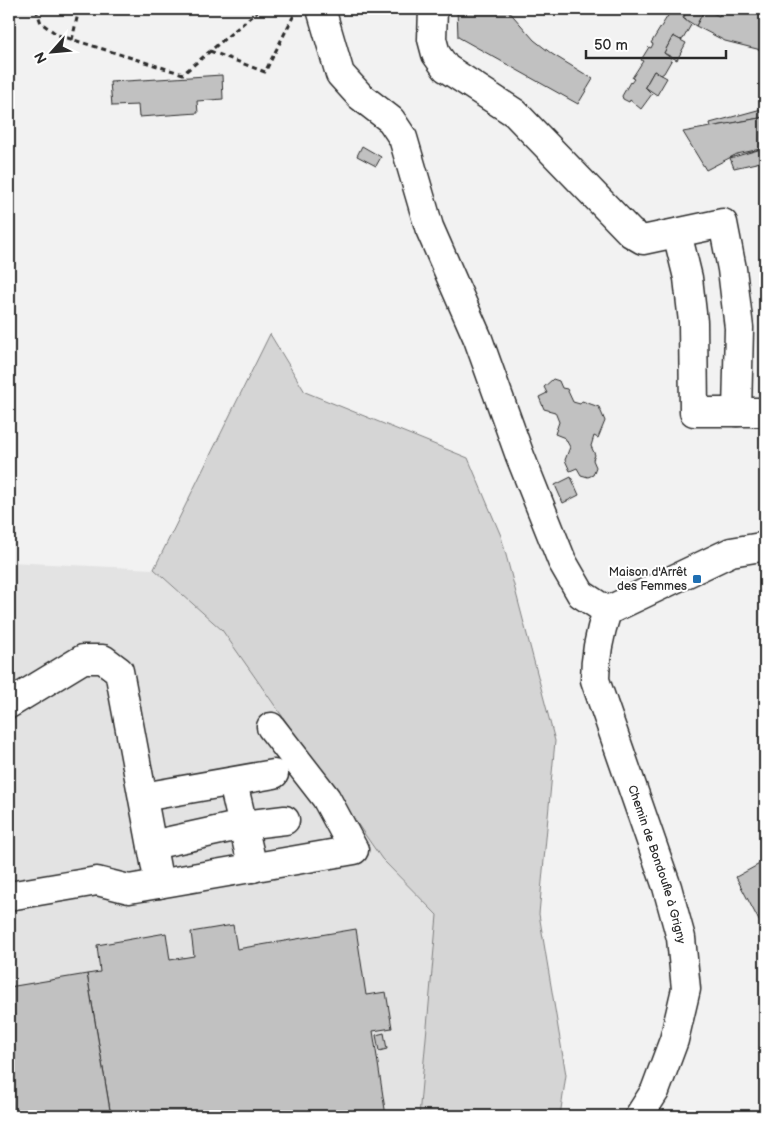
<svg xmlns="http://www.w3.org/2000/svg" width="774" height="1125" viewBox="0 0 774 1125" font-family="'Balsamiq Sans',sans-serif">
<style>
.built{fill:#e3e3e3}
.green{fill:#d5d5d5;stroke:#808080}
.building{fill:#c1c1c1;stroke:#2b2b2b}
.lines{fill:none;stroke-linecap:round;stroke-linejoin:round}
.minor-casing{stroke:#2b2b2b;stroke-width:31}
.path{stroke:#2b2b2b;stroke-width:3;stroke-dasharray:5 4;stroke-linecap:butt}
.minor{stroke:#fff;stroke-width:28}
.poi-dot{fill:#1f6fb2;stroke:#fff;stroke-width:2}
.labels{text-anchor:middle;dominant-baseline:central;stroke-width:4;stroke-linejoin:round;paint-order:stroke}
.poi-label{font-size:12px;fill:#2b2b2b;stroke:#fff;text-anchor:end}
.street-label{font-size:12px;fill:#2b2b2b;stroke:#fff}
</style>
<rect width="100%" height="100%" fill="#f2f2f2"/>
<filter id="ink" filterUnits="userSpaceOnUse"><feTurbulence type="fractalNoise" baseFrequency=".02" numOctaves="2"/><feDisplacementMap in="SourceGraphic" scale="10" xChannelSelector="R" yChannelSelector="G"/><feConvolveMatrix kernelMatrix="1 2 1 2 8 2 1 2 1" color-interpolation-filters="sRGB"/></filter>
<g filter="url(#ink)">
<polygon class="built" points="9,562 154,569 222,630 382,859 437,915 427,1116 9,1116"/>
<polygon class="green" points="270,334 305,392 468,458 501,536 555,741 539,914 566,1075 560,1116 419,1116 437,915 382,859 222,630 154,569"/>
<g class="building">
<polygon points="457,9 507,9 534,40 552,54 593,79 578,104 458,37"/>
<polygon points="672,9 689,9 683,18 691,25 683,39 680,40 673,36 664,53 672,59 664,73 661,75 654,71 645,87 652,94 641,109 630,100 629,102 623,99 622,96 630,82 631,83 634,79 632,78 643,61 641,60 649,47 651,48 653,44 651,43"/>
<polygon points="689,9 705,9 696,26 683,18"/>
<polygon points="705,9 719,16 723,9 765,9 765,51 725,41 696,26"/>
<polygon points="673,36 686,43 677,60 664,53"/>
<polygon points="654,71 667,78 657,95 645,87"/>
<polygon points="222,75 223,99 197,101 198,113 139,117 138,105 112,106 110,82"/>
<polygon points="765,108 765,117 711,127 710,123"/>
<polygon points="765,117 765,148 737,154 706,170 683,132"/>
<polygon points="362,146 381,157 376,166 357,156"/>
<polygon points="765,148 765,161 734,168 730,158"/>
<polygon points="553,379 559,381 562,388 567,389 573,402 580,404 582,401 599,407 605,421 598,438 594,436 591,446 595,455 593,460 596,467 593,475 588,477 581,475 577,468 570,471 565,460 570,447 565,438 555,434 559,422 555,412 544,409 539,397 547,393 544,387"/>
<polygon points="571,477 579,495 563,503 555,485"/>
<polygon points="765,861 765,932 736,877"/>
<polygon points="233,925 237,949 356,929 366,995 386,992 392,1028 373,1031 386,1116 111,1116 87,974 100,972 97,945 166,933 170,960 194,956 191,932"/>
<polygon points="87,974 111,1116 9,1116 9,987"/>
<polygon points="384,1033 387,1049 379,1051 376,1035"/>
</g>
<g class="lines">
<defs>
<g id="minor">
<polyline points="321,9 340,74 360,96 391,120 403,138 429,227 478,339 520,456 562,561 581,594 607,611"/>
<polyline points="433,9 432,39 436,54 446,68 515,113 631,233 643,240 723,223 732,269 739,328 737,412"/>
<polyline points="677,233 688,278 693,322 694,412 765,412"/>
<path id="s1" d="M607 611C599 635 595 655 595 680L667 887 681 938 686 989 674 1040 655 1091 639 1116"/>
<polyline points="607,611 731,552 761,547"/>
<polyline points="9,704 83,659 103,659 119,671 159,884"/>
<polyline points="233,783 253,868"/>
<polyline points="143,797 274,774"/>
<polyline points="152,845 243,825 285,820"/>
<polyline points="9,896 97,881 129,889 354,850 326,798 271,727"/>
</g>
</defs>
<use href="#minor" class="minor-casing"/>
<g class="path">
<polyline points="36,9 41,23 58,35 183,74 260,9"/>
<polyline points="72,40 79,9"/>
<polyline points="210,51 265,72 297,9"/>
</g>
<use href="#minor" class="minor"/>
</g>
</g>
<rect class="poi-dot" x="692" y="574" width="10" height="10" rx="2.5"/>
<g class="labels">
<g class="poi-label">
<text x="687" y="572">Maison d'Arrêt<tspan x="687" dy="14">des Femmes</tspan></text>
</g>
<g class="street-label">
<text stroke="none"><textPath href="#s1" startOffset="265">Chemin de Bondoufle à Grigny</textPath></text>
</g>
</g>
<rect width="774" height="1125" fill="none" stroke="#fff" stroke-width="30"/>
<rect x="15" y="15" width="744" height="1095" fill="none" stroke="#2b2b2b" stroke-width="2" filter="url(#ink)"/>
<g transform="translate(52 52) rotate(243)" stroke="#ffffff" stroke-width="4" paint-order="stroke">
<path d="M0-4L9 19L0 12L-9 19Z" fill="#2b2b2b"/>
<text y="-8" font-size="14" font-weight="bold" text-anchor="middle" fill="#2b2b2b">N</text>
</g>
<path d="M586 50v8h140v-8" fill="none" stroke="#2b2b2b" stroke-width="2.5"/>
<text x="594" y="50" font-size="15" fill="#2b2b2b" stroke="#ffffff" stroke-width="4" paint-order="stroke">50 m</text>
</svg>
